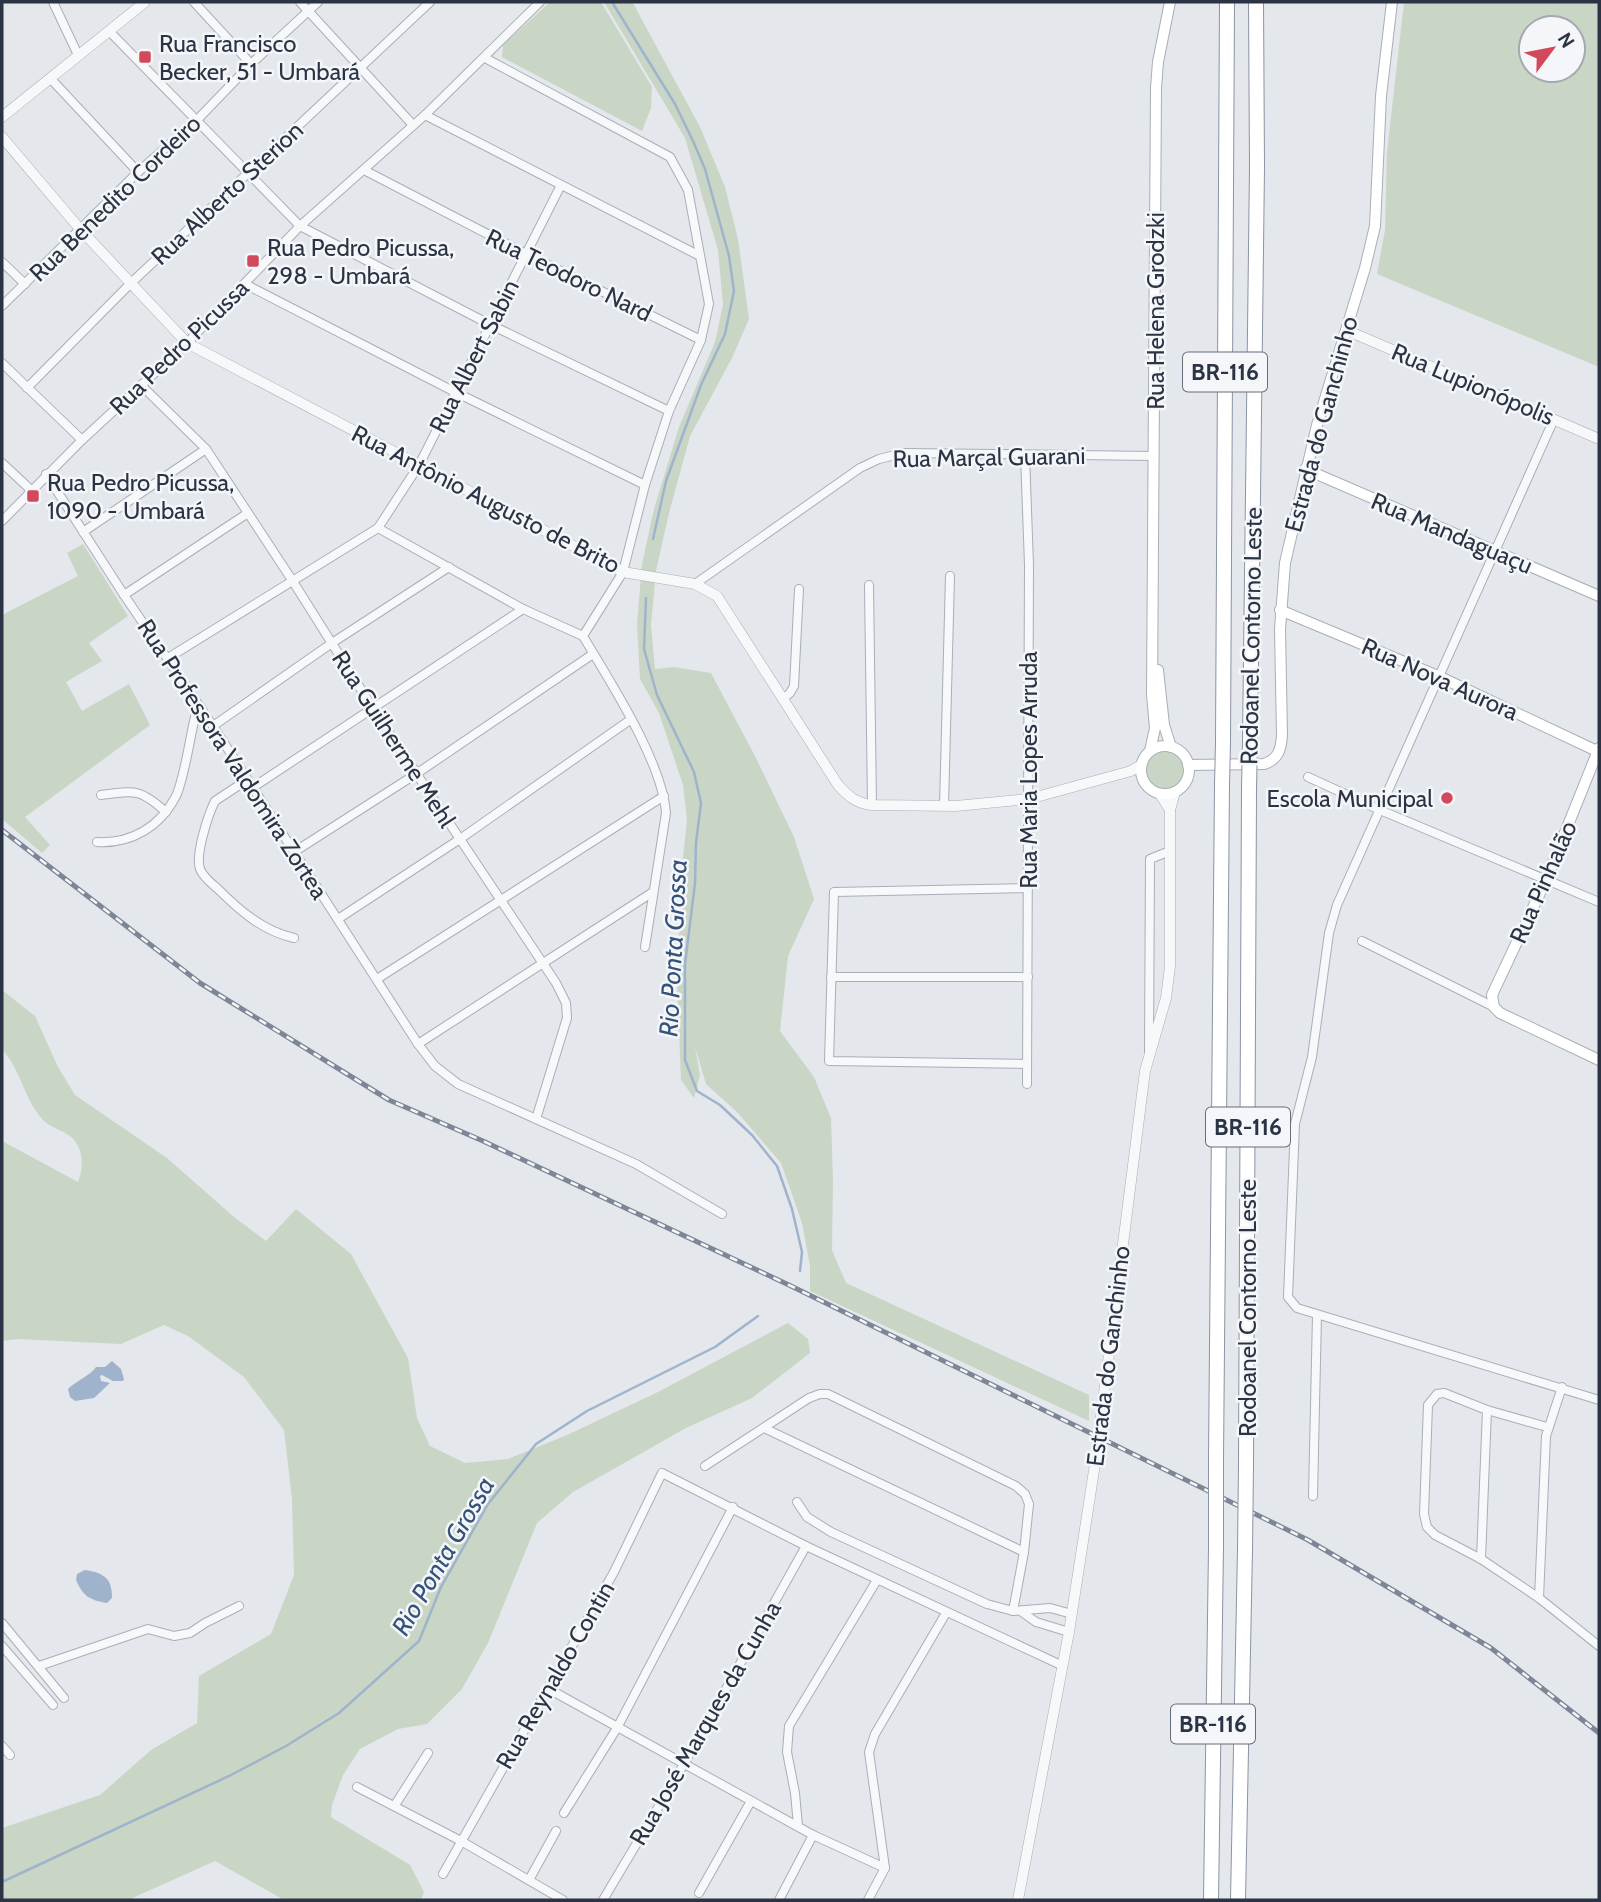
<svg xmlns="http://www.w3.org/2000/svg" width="1601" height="1902" viewBox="0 0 1601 1902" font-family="Cabin,sans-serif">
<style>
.green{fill:#c9d6c5;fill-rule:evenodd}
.water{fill:#9fb4cc}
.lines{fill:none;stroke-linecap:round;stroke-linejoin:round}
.stream{stroke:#9fb4cc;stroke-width:2.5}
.minor-casing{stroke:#a9aeb7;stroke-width:10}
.tertiary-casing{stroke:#a9aeb7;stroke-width:11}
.secondary-casing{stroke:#a9aeb7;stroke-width:12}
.motorway-casing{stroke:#8b94a3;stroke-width:16}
.minor{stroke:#f7f8fa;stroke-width:8}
.tertiary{stroke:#f7f8fa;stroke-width:10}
.secondary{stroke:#fff;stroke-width:10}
.motorway{stroke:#fff;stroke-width:14}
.rail-casing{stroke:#7d8696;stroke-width:5}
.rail{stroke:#f4f6f9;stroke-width:2.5;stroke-dasharray:8;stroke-linecap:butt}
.tertiary-bridge-casing{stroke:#a9aeb7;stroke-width:11;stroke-linecap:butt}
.motorway-bridge-casing{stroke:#8b94a3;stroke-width:16;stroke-linecap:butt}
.tertiary-bridge{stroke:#f7f8fa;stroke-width:10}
.motorway-bridge{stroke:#fff;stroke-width:14}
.poi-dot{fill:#d1495b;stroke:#f4f6f9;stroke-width:2.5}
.labels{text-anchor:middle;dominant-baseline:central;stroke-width:5;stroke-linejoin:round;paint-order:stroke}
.shield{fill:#f4f6f9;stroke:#676e7b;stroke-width:2}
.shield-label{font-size:23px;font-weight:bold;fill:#2b3445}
.poi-label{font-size:24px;fill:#2b3445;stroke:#f4f6f9;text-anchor:start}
.street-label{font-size:24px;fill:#2b3445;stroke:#f4f6f9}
.water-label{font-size:26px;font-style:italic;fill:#34527a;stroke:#f4f6f9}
</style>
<rect width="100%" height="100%" fill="#e4e7ec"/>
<g class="green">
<polygon points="550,2 601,2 652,87 651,108 642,131 502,57 503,45"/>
<polygon points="604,2 632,2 634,5 700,127 725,187 738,239 749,319 732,358 690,436 669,513 656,571 651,625 655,669 674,667 711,673 756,758 794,837 814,899 788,956 780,1031 814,1077 831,1118 833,1181 832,1250 846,1283 1089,1395 1089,1421 810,1291 810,1266 802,1223 781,1163 737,1112 706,1084 695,1047 700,1075 694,1098 681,1080 677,980 682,868 687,819 683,785 659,713 640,679 637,624 642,564 654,509 679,427 715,342 723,305 718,250 685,138"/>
<path d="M1404 2H1599V367L1377 274 1385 230 1387 152ZM1531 28H1573V70H1531Z"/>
<polygon points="83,544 128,616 89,643 102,661 66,682 82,711 129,684 150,725 25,817 50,845 42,853 2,819 2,615 78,576 67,553"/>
<circle cx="1165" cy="770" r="19"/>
<path d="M2 990 35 1016 58 1067 75 1095 167 1158 234 1217 266 1241 296 1209 351 1254 408 1358 417 1418 430 1446 465 1463 508 1459 567 1435 658 1392 788 1323 808 1339 810 1353 752 1398 686 1428 573 1492 537 1523 488 1643 462 1689 427 1724 398 1729 360 1749 343 1775 332 1805 331 1817 410 1865 424 1892 421 1900H284L215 1861 128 1900H2V1828L100 1795 151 1750 197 1723 199 1676 271 1634 294 1575 292 1499 284 1430 244 1377 188 1336 164 1325 121 1344 17 1339 2 1341V1141L78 1182C83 1169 84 1154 75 1141 68 1131 51 1129 43 1120 24 1099 21 1070 2 1049Z"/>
</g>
<g class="water">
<path d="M112 1361 121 1369 124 1379 123 1381H113L102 1375 100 1376 101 1381 110 1383 94 1398 75 1401 70 1397 68 1389C75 1382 92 1374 96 1367H105Z"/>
<path d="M85 1570C104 1573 112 1578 112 1598L107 1603C89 1600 83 1596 76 1580L77 1574Z"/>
</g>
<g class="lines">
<g class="stream">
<polyline points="612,2 675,104 693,141 705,169 729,256 734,291 725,334 701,385 666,481 653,539"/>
<polyline points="646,598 644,649 657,695 694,772 701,803 696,843 695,883 685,964 685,1060 697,1091 720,1105 752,1135 777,1166 792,1209 802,1252 800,1271"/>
<polyline points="2,1882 229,1776 286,1746 339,1713 419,1641 441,1587 488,1504 536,1444 587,1411 715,1347 758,1316"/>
</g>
<defs>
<g id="minor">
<polyline points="53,2 78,55"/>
<polyline points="194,2 251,64"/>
<polyline points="300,2 413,125"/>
<polyline points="109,31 300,226 489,324 669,411"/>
<path d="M485 58 670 157 688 190 709 304 701 340 669 411 645 485 623 572 583 636C610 682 662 761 666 813L645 947"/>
<polyline points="50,78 138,172"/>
<polyline points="425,115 700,256"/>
<polyline points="364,170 526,254 701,340"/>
<polyline points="2,262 25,284"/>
<polyline points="245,284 455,392 645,485"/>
<polyline points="2,306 138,172 197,120 251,64 318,2"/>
<polyline points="2,363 82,440"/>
<polyline points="141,385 206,449 292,580 372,707 556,983 566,1003 567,1018 536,1119"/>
<polyline points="27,388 131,283 430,2"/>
<polyline points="1554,419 1337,905 1329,933 1312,1057 1295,1124 1288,1297 1297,1308 1599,1400"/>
<polyline points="1025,455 1029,565 1027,1084"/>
<polyline points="2,463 31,490"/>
<polyline points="46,474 124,595 213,726 418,1044 435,1066 458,1084 636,1164 722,1214"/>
<polyline points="2,521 82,440 187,343 300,226 425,115 540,2"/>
<polyline points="378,528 523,609 583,636"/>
<polyline points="83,532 206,449"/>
<polyline points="695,584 860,468 879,459 903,453 1154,456"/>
<polyline points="869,585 872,805"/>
<polyline points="124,595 248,513"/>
<polyline points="168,658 378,528 419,465 561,185"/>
<polyline points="784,698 790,693 794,686 799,589"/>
<polyline points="213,726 332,643 449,567"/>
<polyline points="1308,777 1380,810 1599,902"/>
<path d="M247 780 215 801C208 815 195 855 200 869 203 877 212 884 218 889 240 911 263 931 294 938"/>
<polyline points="252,788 523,609"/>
<path d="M101 795C135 791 139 788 166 812"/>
<polyline points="944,806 950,576"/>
<path d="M97 842C131 844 160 827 176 796 184 780 190 737 195 717L201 707"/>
<polyline points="294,852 416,774 593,654"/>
<polyline points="338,919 460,839 630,720"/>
<polyline points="1362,941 1494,1007"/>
<polyline points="831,977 1028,977"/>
<polyline points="377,979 664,796"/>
<polyline points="418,1044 653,892"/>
<polyline points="1149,1051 1150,859 1170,851"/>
<polyline points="1027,1064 829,1061 834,892 1028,888"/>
<polyline points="1547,1427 1487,1410 1444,1393 1437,1394 1428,1405 1424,1514 1427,1527 1435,1535 1481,1559 1539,1598 1599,1646"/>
<polyline points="764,1428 1024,1552"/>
<polyline points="705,1466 809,1398 820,1394 828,1394 1016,1486 1025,1494 1029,1504 1024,1552 1013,1611"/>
<polyline points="1313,1496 1317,1315"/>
<polyline points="797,1502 807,1517 831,1532 987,1604 1013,1611 1050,1608 1072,1614"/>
<polyline points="1481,1559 1487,1410"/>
<polyline points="1539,1598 1546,1436 1562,1387"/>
<polyline points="1022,1612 1036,1622 1069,1632"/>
<polyline points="2,1623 64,1698"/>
<polyline points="2,1646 53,1705"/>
<polyline points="39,1666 148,1629 174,1636 190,1633 205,1623 239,1606"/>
<polyline points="547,1688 813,1835 885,1868"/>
<polyline points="2,1746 10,1755"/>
<polyline points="357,1787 461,1841 563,1900"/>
<polyline points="395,1805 428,1753"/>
<polyline points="564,1813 617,1728 733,1507"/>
<polyline points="798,1826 795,1793 787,1752 789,1726 877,1580"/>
<polyline points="443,1874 614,1572 662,1473 806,1546 1063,1666"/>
<polyline points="529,1880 556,1831"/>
<polyline points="699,1893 751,1801"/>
<polyline points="603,1900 684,1764 806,1546"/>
<polyline points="779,1900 813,1835"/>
<polyline points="868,1900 885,1868 869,1752 875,1734 946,1613"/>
</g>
<g id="tertiary">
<polyline points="2,117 145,2"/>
<path d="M2 137 80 229 187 343 623 572 695 584 717 596 838 785C849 797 856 803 872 805L956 806 1029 799 1131 771 1141 765"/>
<polyline points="1346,330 1599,439"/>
<polyline points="1160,794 1170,810"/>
<polyline points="1101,1417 1145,1071 1166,998 1170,966 1170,810 1175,792"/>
<polyline points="1018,1900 1069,1632 1097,1451"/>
</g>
<g id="secondary">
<polyline points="1305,469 1599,596"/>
<polyline points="1280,610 1438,676 1599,752"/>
<polyline points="1158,670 1164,725 1171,747"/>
<circle cx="1165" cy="770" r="24"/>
<polyline points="1599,748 1546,880 1492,995 1494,1007 1500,1013 1599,1060"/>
<polyline points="1150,751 1155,728 1152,695 1156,88 1158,62 1170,2"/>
<path d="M1188 765 1264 764C1279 759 1281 749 1282 735L1280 629 1285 563 1317 425 1365 268 1375 226 1381 96 1392 2"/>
</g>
<g id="motorway">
<polyline points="1250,741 1257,167 1256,2"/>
<polyline points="1223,743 1227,2"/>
<polyline points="1216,1459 1222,785"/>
<polyline points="1246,1465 1249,789"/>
<polyline points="1211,1900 1216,1548"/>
<polyline points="1238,1900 1245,1549"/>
</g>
</defs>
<use href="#minor" class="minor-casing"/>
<use href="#tertiary" class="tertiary-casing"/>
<use href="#secondary" class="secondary-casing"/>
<use href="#motorway" class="motorway-casing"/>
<use href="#minor" class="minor"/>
<use href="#tertiary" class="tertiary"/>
<use href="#secondary" class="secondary"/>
<use href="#motorway" class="motorway"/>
<defs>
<polyline id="rail" points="2,830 200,983 389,1100 483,1141 791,1286 1308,1540 1491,1648 1599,1733"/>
</defs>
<use href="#rail" class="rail-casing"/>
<use href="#rail" class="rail"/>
<defs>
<polyline id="tertiary-bridge" points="1097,1451 1101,1417"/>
<g id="motorway-bridge">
<polyline points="1222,785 1223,743"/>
<polyline points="1249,789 1250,741"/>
<polyline points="1216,1548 1216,1459"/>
<polyline points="1245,1549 1246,1465"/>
</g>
</defs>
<use href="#tertiary-bridge" class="tertiary-bridge-casing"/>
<use href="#motorway-bridge" class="motorway-bridge-casing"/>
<use href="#tertiary-bridge" class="tertiary-bridge"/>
<use href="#motorway-bridge" class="motorway-bridge"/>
</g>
<g class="poi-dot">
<rect x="138" y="50" width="14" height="14" rx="3.5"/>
<rect x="246" y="254" width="14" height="14" rx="3.5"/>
<rect x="26" y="489" width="14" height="14" rx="3.5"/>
<circle cx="1447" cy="798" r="7"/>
</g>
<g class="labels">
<g class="shield">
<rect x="1183" y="352.5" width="84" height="39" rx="5"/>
<rect x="1206" y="1107.5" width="84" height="39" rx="5"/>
<rect x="1171" y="1704.5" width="84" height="39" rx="5"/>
</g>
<g class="shield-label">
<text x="1225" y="372">BR-116</text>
<text x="1248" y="1127">BR-116</text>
<text x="1213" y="1724">BR-116</text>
</g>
<g class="poi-label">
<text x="159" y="43">Rua Francisco<tspan x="159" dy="28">Becker, 51 - Umbará</tspan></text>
<text x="267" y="247">Rua Pedro Picussa,<tspan x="267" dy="28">298 - Umbará</tspan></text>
<text x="47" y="482">Rua Pedro Picussa,<tspan x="47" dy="28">1090 - Umbará</tspan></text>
<text x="1433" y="798" text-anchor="end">Escola Municipal</text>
</g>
<g class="street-label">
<text transform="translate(227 193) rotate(-43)">Rua Alberto Sterion</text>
<text transform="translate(115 198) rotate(-44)">Rua Benedito Cordeiro</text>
<text transform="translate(569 275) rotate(26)">Rua Teodoro Nard</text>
<text transform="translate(1155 311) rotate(-90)">Rua Helena Grodzki</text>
<text transform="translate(179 347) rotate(-44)">Rua Pedro Picussa</text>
<text transform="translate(474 356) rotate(-63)">Rua Albert Sabin</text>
<text transform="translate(1473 384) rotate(23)">Rua Lupionópolis</text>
<text transform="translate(1321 424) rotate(-75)">Estrada do Ganchinho</text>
<text transform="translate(989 457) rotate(-1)">Rua Marçal Guarani</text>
<text transform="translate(486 499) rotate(27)">Rua Antônio Augusto de Brito</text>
<text transform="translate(1452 533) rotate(23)">Rua Mandaguaçu</text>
<text transform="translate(1251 636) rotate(-89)">Rodoanel Contorno Leste</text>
<text transform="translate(1440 679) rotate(24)">Rua Nova Aurora</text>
<text transform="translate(394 739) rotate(57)">Rua Guilherme Mehl</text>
<text transform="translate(233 759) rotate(57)">Rua Professora Valdomira Zortea</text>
<text transform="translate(1028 770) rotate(-90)">Rua Maria Lopes Arruda</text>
<text transform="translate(1543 882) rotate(-66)">Rua Pinhalão</text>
<text transform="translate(1247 1308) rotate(-90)">Rodoanel Contorno Leste</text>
<text transform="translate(1108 1356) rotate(-83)">Estrada do Ganchinho</text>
<text transform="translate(555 1675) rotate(-60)">Rua Reynaldo Contin</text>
<text transform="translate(705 1723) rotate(-60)">Rua José Marques da Cunha</text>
</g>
<g class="water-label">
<text transform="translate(673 948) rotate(-87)">Rio Ponta Grossa</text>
<text transform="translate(443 1556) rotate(-60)">Rio Ponta Grossa</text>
</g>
</g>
<rect width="1601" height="1902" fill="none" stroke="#2b3445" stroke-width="7"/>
<g transform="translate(1552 49) rotate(58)"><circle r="33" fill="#f4f6f9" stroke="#a4a8b1" stroke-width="2"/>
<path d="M0-5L12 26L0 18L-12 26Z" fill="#d1495b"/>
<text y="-10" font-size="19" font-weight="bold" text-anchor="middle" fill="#2b3445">N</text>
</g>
</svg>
